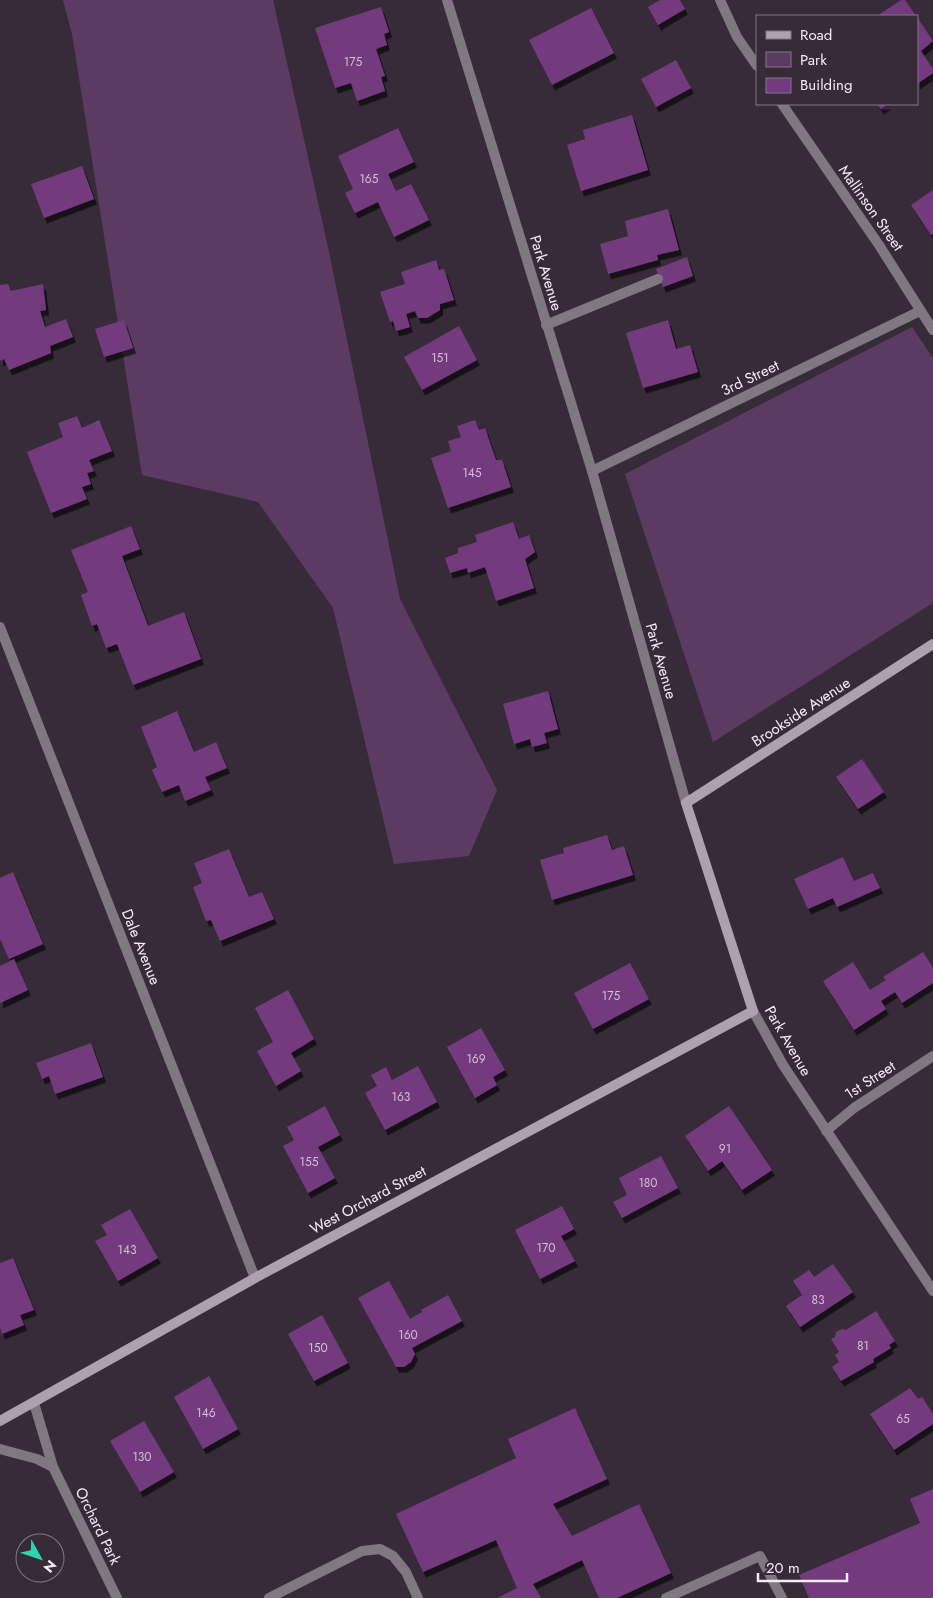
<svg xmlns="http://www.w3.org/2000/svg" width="933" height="1598" viewBox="0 0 933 1598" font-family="Jost,sans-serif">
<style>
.green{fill:#5c3b63}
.building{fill:#733b7d;filter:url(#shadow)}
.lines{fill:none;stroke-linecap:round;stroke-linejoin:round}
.lane{stroke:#7f7880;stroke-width:10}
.street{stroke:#7f7880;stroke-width:10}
.secondary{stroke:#aca1ad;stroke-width:10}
.labels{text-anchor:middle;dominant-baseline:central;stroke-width:4.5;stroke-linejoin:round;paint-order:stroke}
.number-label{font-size:12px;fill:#d3bfd7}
.street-label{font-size:15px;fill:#f3ebf5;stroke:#372b39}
</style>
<defs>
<filter id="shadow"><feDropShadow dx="3" dy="5.5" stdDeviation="0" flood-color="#0009"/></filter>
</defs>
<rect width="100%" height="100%" fill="#372b39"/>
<g class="green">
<polygon points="63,0 273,0 329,252 400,599 497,790 469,856 394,864 333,608 258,502 142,475 72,34"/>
<polygon points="912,327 933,358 933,603 713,742 625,474"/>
</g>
<g class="building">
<polygon points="660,0 680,0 685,9 658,25 648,7"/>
<polygon points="901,0 905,0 916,16 882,16 880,14"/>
<polygon points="381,7 389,32 384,34 387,45 376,49 385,76 381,77 385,91 357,101 351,83 335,88 315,28"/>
<polygon points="591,8 614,53 552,85 529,40"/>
<polygon points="917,17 933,41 921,51 933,69 933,73 917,84"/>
<polygon points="676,60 691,88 656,107 641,79"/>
<polygon points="877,104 888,104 881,109"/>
<polygon points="632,115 648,170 581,191 567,145 585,139 583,130"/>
<polygon points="398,128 414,162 388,174 396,191 411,184 429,220 394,237 378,202 355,213 345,193 353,189 338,156"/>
<polygon points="82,166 94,199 44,218 31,184"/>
<polygon points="933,190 933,234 931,235 911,205"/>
<polygon points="668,209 679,250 657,255 658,260 608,274 600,244 628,236 625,221"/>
<polygon points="687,257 693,276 663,287 656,269"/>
<polygon points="436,260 439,270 444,269 454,300 440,304 440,310 427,318 418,318 415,311 406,314 410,327 396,331 393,321 390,322 380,292 405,284 401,272"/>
<polygon points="8,284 11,291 43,284 46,310 40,311 45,327 66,319 73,337 50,346 51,353 9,370 4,359 0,361 0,285"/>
<polygon points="124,320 133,348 104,357 95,329"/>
<polygon points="668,320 676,349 690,345 698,372 643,388 626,333"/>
<polygon points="459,326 477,360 422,390 404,357"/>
<polygon points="77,416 82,428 99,420 112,451 89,460 94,471 87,473 91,484 82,487 87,499 51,513 27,452 63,437 58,423"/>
<polygon points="475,420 479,430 485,428 496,460 502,460 511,487 448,508 431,458 451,451 448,441 461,437 457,426"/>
<polygon points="513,522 519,539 529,535 535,552 525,559 534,588 496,601 485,567 468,573 467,568 450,573 445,558 458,553 458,548 477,542 475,535"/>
<polygon points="131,526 140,549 122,556 148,626 184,612 201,659 133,685 117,644 106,648 97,624 92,626 81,595 88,592 71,550"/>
<polygon points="548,691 558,729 544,733 547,743 532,747 530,739 514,744 503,704"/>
<polygon points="177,711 194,752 216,742 227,768 205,777 211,790 185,801 179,785 162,792 152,770 157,767 141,727"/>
<polygon points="862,759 884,792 858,809 836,777"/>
<polygon points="607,835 612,850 624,846 633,875 552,900 540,860 564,853 563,848"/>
<polygon points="229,849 249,897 262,892 274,919 220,941 211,920 206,921 193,887 202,883 194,863"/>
<polygon points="843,857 854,881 873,873 880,888 837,907 833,898 808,909 794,879"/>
<polygon points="13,872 43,944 9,959 0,939 0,878"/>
<polygon points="923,952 933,968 933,983 902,1003 895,992 881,1001 886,1009 854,1030 823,981 853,962 870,990 886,980 883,977"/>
<polygon points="14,959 28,990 0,1003 0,966"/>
<polygon points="630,963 649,999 593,1029 574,993"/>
<polygon points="288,990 314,1039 291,1053 301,1071 276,1086 257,1051 273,1042 255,1008"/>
<polygon points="481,1028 505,1070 493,1077 497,1085 475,1098 447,1047"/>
<polygon points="91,1043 103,1077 55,1094 49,1076 42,1079 36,1063"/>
<polygon points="418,1066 437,1102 385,1130 365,1093 377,1086 371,1075 386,1067 392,1080"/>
<polygon points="325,1106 340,1135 318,1147 335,1178 308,1193 283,1146 294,1140 287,1127"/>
<polygon points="729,1106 772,1170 742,1190 722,1161 708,1171 685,1136"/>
<polygon points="661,1156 678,1188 622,1218 613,1202 627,1195 619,1178"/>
<polygon points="562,1206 574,1229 561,1236 575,1261 540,1279 515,1230"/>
<polygon points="130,1209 158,1258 118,1281 95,1241 107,1235 101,1225"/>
<polygon points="13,1258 34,1310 20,1315 24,1325 2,1334 0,1328 0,1263"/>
<polygon points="833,1264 853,1292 800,1327 786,1306 802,1295 793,1281 809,1270 814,1277"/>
<polygon points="389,1281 410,1319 422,1312 421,1310 448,1295 462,1321 412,1348 415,1354 411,1362 404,1367 396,1367 358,1298"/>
<polygon points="876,1311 895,1341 889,1345 891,1348 873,1359 874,1362 841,1381 832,1367 839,1362 835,1355 839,1352 831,1339 835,1337 836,1332 842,1329 846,1330"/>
<polygon points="322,1315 348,1363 314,1381 288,1334"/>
<polygon points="209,1376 238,1429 203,1449 174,1397"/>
<polygon points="910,1388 918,1399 922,1397 933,1414 933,1424 894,1450 870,1414"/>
<polygon points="575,1408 607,1479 553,1504 572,1536 639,1504 671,1573 617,1598 599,1598 582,1560 533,1584 541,1598 497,1598 517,1588 496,1540 423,1572 396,1514 516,1458 508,1439"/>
<polygon points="144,1421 174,1472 140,1492 110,1441"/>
<polygon points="933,1489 933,1598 809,1598 799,1575 920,1523 910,1499"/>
</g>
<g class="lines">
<g class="lane">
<polyline points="546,325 658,279"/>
<polyline points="269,1598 362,1551 380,1549 393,1556 406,1572 418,1598"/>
<polyline points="666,1598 760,1556 782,1598"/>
</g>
<g class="street">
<polyline points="447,0 592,471 686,803"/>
<polyline points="720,0 737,37 757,66"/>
<polyline points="782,104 879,245 933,330"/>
<polyline points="592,471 920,311"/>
<polyline points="0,627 255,1278"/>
<polyline points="753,1011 783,1065 933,1291"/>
<polyline points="826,1131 854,1108 933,1056"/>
<polyline points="34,1403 53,1467 117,1598"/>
<polyline points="0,1449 37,1459 53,1467"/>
</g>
<polyline class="secondary" points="0,1421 255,1278 753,1011 686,803 933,644"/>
</g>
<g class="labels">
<g class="number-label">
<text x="353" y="62">175</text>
<text x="369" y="179">165</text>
<text x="440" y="358">151</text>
<text x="472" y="473">145</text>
<text x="611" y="996">175</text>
<text x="476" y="1059">169</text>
<text x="401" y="1097">163</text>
<text x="725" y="1149">91</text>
<text x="309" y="1162">155</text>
<text x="648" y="1183">180</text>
<text x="546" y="1248">170</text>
<text x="127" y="1250">143</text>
<text x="818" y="1300">83</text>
<text x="408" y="1335">160</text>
<text x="863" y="1346">81</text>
<text x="318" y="1348">150</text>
<text x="206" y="1413">146</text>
<text x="903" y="1419">65</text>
<text x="142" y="1457">130</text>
</g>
<g class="street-label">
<text transform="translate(871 208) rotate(55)">Mallinson Street</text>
<text transform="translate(546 273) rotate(73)">Park Avenue</text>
<text transform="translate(750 378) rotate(-26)">3rd Street</text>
<text transform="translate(661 661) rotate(74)">Park Avenue</text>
<text transform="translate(801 712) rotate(-33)">Brookside Avenue</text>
<text transform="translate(141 947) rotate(68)">Dale Avenue</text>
<text transform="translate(788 1041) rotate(60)">Park Avenue</text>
<text transform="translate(870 1080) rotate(-33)">1st Street</text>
<text transform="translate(368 1200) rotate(-28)">West Orchard Street</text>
<text transform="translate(98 1526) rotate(64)">Orchard Park</text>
</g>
</g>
<rect x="756" y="15" width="162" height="90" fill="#372b39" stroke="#827884"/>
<rect x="766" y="31" width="25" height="8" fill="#aca1ad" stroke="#827884"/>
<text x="800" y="40" font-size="15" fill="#f3ebf5">Road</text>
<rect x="766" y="52" width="25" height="15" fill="#5c3b63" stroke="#827884"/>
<text x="800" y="65" font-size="15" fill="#f3ebf5">Park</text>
<rect x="766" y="78" width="25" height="15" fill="#733b7d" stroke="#827884"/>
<text x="800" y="90" font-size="15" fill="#f3ebf5">Building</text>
<g transform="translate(40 1558) rotate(130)"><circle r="24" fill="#372b39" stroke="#827884"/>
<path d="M0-4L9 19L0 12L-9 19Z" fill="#2cd5ab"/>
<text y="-8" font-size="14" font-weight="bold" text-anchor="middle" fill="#f3ebf5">N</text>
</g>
<path d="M758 1573v8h89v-8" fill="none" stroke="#f3ebf5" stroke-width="2.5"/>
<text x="766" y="1573" font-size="15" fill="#f3ebf5" stroke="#372b39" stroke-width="4" paint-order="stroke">20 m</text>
</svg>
